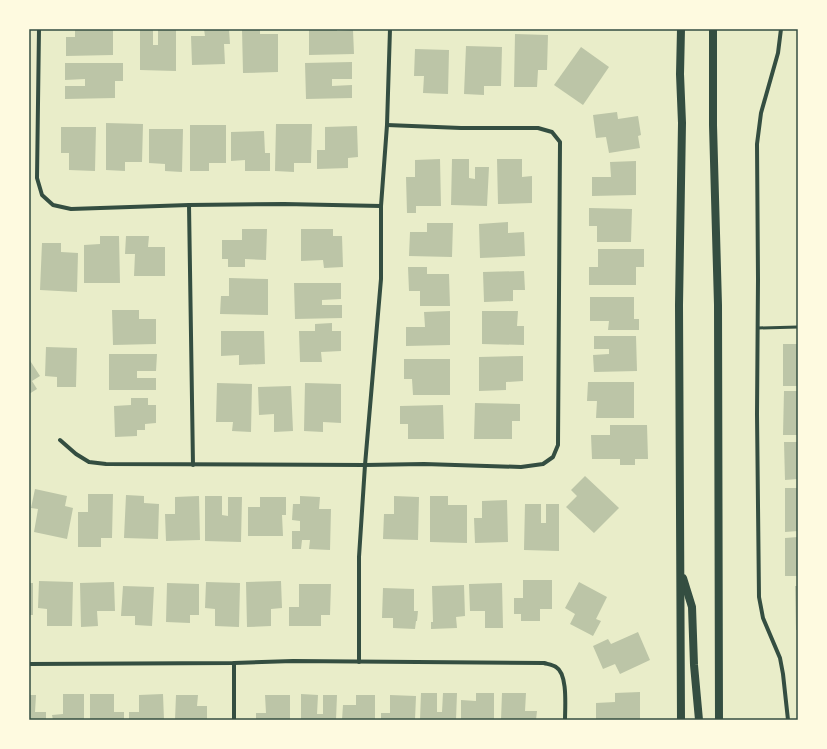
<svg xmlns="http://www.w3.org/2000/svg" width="827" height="749" viewBox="0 0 827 749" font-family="'IBM Plex Sans',sans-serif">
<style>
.building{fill:#bcc5a7}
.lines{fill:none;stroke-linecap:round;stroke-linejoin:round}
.service{stroke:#344e41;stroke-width:3}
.minor{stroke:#344e41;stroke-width:4}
.secondary{stroke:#344e41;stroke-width:8}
.neatline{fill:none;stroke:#344e41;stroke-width:1.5}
</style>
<rect width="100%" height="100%" fill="#e9edc9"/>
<g class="building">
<polygon points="75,29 113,29 113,55 66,56 66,37 75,37"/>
<polygon points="140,29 153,29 153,45 158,45 158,29 176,29 176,71 140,70"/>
<polygon points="204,29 229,29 230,44 224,44 225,64 192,65 191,36 205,36"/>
<polygon points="242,29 260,29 260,34 278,34 278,72 243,73"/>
<polygon points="309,29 337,29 337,31 353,30 354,54 309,55"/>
<polygon points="515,34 548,35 547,70 538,70 537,87 514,87"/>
<polygon points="466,46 502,47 501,86 484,86 484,95 464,94"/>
<polygon points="581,47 609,67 583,105 554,85"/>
<polygon points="415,49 449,50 448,94 423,93 424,76 414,76"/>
<polygon points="352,62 352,79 332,79 332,86 352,85 352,98 306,99 305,63"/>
<polygon points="65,63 123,63 123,81 115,81 115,98 65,99 65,86 85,86 85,79 65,80"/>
<polygon points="617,112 618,119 638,116 641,135 638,136 640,148 609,153 606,137 596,138 593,115"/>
<polygon points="106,123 143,124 142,162 125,162 125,171 106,170"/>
<polygon points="276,124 312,124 311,163 294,163 294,172 275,171"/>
<polygon points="190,125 226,125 226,163 209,163 209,171 190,171"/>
<polygon points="357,126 358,157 348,158 348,168 317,169 317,150 325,150 325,127"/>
<polygon points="61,127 96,127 95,171 69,170 69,153 61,153"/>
<polygon points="149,129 183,129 182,172 165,171 165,164 149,163"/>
<polygon points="264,131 265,153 270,153 270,171 245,171 245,160 231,161 231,132"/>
<polygon points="440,159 441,206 416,206 416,213 407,213 406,177 415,177 415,160"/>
<polygon points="452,159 469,159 469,178 475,179 475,167 489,167 487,206 451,205"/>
<polygon points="497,159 522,159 522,177 532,176 532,203 498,204"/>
<polygon points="636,161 636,195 592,196 592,177 611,177 610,162"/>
<polygon points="589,208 632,209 631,242 597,242 597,226 589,226"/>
<polygon points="508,222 508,233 524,232 525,256 480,258 479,224"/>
<polygon points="427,223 453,223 452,257 409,256 410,232 427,232"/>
<polygon points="242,229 267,229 266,260 245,259 245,267 228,267 228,259 222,259 222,240 242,240"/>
<polygon points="301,229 333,229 333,236 342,236 343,267 324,268 323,260 301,261"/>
<polygon points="100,236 119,236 120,283 84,283 84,245 100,244"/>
<polygon points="126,236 149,236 148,247 165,247 165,276 134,276 135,254 125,254"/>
<polygon points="42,243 61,243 61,252 78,253 77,292 40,290"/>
<polygon points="598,249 644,249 644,267 636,267 636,285 589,285 589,267 598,267"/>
<polygon points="408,267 427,267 427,274 449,274 450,306 420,306 420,291 409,291"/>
<polygon points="524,271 525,290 513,290 513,301 484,302 483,272"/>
<polygon points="229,278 268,279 268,315 220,314 221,296 229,296"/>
<polygon points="294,283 341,283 341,299 322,300 322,305 342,305 342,318 295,319"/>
<polygon points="590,297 634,297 634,319 639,319 639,330 608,330 609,321 590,321"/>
<polygon points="112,310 139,310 139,319 156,319 156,344 113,345"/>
<polygon points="450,311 450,345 406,346 406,327 425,327 424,312"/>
<polygon points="482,311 518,311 517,326 524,326 524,345 482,344"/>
<polygon points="332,323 332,331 341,331 341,351 321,352 322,362 300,362 299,331 315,331 315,324"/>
<polygon points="221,331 264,331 265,364 239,365 239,355 221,356"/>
<polygon points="594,336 636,336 637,371 594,372 593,355 609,354 609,349 594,349"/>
<rect x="783" y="344" width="15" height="42"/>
<polygon points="46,347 77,348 76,387 57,387 57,377 45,376"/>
<polygon points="109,354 157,354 156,371 137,371 137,378 156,378 156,390 109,390"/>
<polygon points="523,356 523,381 506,382 506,390 479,391 479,357"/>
<polygon points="29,359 40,376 32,381 37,389 29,394"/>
<polygon points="404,359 450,359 450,395 413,395 412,379 404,379"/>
<polygon points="588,382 634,382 634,418 596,418 597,401 587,401"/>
<polygon points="217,383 252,384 251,432 232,431 233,422 216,422"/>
<polygon points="305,383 341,384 341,423 323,422 323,432 304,431"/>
<polygon points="291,386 293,431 274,432 274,414 259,415 258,387"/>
<polygon points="784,391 798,391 798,435 783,435"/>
<polygon points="131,398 148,398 148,405 156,405 156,423 145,424 145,430 137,430 137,436 115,437 114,406 131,405"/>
<polygon points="475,403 520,404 520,421 512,421 512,439 474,439"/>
<polygon points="443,405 444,439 408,439 408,424 400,424 400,406"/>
<polygon points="610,425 647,425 648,459 635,459 635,465 620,465 620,459 592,459 591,435 610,435"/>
<polygon points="784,442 798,442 798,479 785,480"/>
<polygon points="585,476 619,508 594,533 566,507 577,496 571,490"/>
<polygon points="785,488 798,488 798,531 785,532"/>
<polygon points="35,489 67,496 65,506 73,508 67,539 34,532 38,509 31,508"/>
<polygon points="88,494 113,494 112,538 101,538 101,547 78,547 78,512 88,512"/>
<polygon points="126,495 144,496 144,503 159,504 158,539 124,538"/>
<polygon points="199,496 200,540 166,541 165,514 175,514 175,497"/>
<polygon points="205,496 222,496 222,515 228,516 228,497 242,497 241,542 205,541"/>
<polygon points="300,496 320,497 319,509 331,509 330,550 309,549 310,540 302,540 301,549 292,549 292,531 300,531 300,521 292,520 293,504 300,504"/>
<polygon points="394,496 419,497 418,540 383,539 384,514 394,514"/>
<polygon points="430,496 448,496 448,505 467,505 467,543 430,542"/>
<polygon points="260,497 286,497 286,515 282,515 283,536 248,536 248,507 260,507"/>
<polygon points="507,500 508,542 475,543 474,518 482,518 482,501"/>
<polygon points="525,504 541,504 541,523 546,523 546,504 559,504 559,551 524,550"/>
<polygon points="798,537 798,576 785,576 785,538"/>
<polygon points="523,580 552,580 552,609 540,609 540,621 521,621 521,614 514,614 514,598 523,598"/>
<polygon points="39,581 73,582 72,626 47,626 47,609 38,608"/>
<polygon points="281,581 282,608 271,609 271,626 247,627 246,582"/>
<polygon points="114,582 115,611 97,611 98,626 81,627 80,583"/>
<polygon points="206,582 240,583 239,627 215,626 215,609 205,608"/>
<polygon points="579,582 607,597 596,619 601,621 593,636 570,624 575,614 565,608"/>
<rect x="29" y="583" width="4" height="32"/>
<polygon points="167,583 199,584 199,615 190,615 190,623 166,622"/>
<polygon points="502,583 503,628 485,628 485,611 470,611 469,584"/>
<polygon points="299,584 331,584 330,615 321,615 321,626 289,626 289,607 299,607"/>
<polygon points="464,585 465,616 456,617 457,628 431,629 431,622 433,622 432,586"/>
<polygon points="123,586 154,587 152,626 135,625 135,616 121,616"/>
<polygon points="795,586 798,586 798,630 796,630"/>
<polygon points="383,588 414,589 414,611 418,611 417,621 416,621 415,629 393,628 393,618 382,618"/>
<polygon points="638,632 650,660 620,674 615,664 603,669 593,646 608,639 611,644"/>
<polygon points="640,692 640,720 596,720 596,703 615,702 615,693"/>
<polygon points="421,693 437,693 437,712 442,712 443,693 457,693 456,720 420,720"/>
<polygon points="476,693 494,693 494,720 461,720 461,700 476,701"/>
<polygon points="502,693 526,693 525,711 537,711 536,720 501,720"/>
<polygon points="63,694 84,694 84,720 53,720 52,715 63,714"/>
<polygon points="90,694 114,694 114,712 124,712 124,720 90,720"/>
<polygon points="163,694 164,720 129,720 129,712 139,712 139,695"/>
<polygon points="301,694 318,695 317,714 323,714 323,695 337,695 336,720 301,720"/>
<polygon points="29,695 36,695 35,712 46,712 46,720 29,720"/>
<polygon points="176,695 198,695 197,706 207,706 207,720 175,720"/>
<polygon points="265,695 290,695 290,720 256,720 256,713 266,713"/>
<polygon points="356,695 375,695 375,720 342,720 343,705 356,705"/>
<polygon points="390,695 416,696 415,720 381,720 381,713 390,713"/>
</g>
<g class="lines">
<polyline class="service" points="758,328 798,327"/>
<g class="minor">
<polyline points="39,29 37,178 42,195 53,205 71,209 189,205 284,204 381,206"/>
<polyline points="781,29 778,53 761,113 757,144 758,279 757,414 759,597 763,618 780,658 783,674 788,720"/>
<polyline points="189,205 193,465"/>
<polyline points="60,440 76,454 89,462 106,464 365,465 424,464 521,467 543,464 553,457 558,445 560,142 552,132 538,128 461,128 387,125"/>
<polyline points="359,662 359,557 365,465 381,279 381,206 387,125 390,29"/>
<polyline points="234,663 234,720"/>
<path d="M29 664 234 663 293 661 544 663C547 664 553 665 556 667 568 674 565 707 565 720"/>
</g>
<g class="secondary">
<polyline points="713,29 713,125 718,305 719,720"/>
<polyline points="683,578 692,607 694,665 699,720"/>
<polyline points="681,720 679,305 682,123 680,74 681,29"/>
</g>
</g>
<rect width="827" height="749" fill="none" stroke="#fefae0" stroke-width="60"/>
<rect x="30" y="30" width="767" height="689" class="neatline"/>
</svg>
